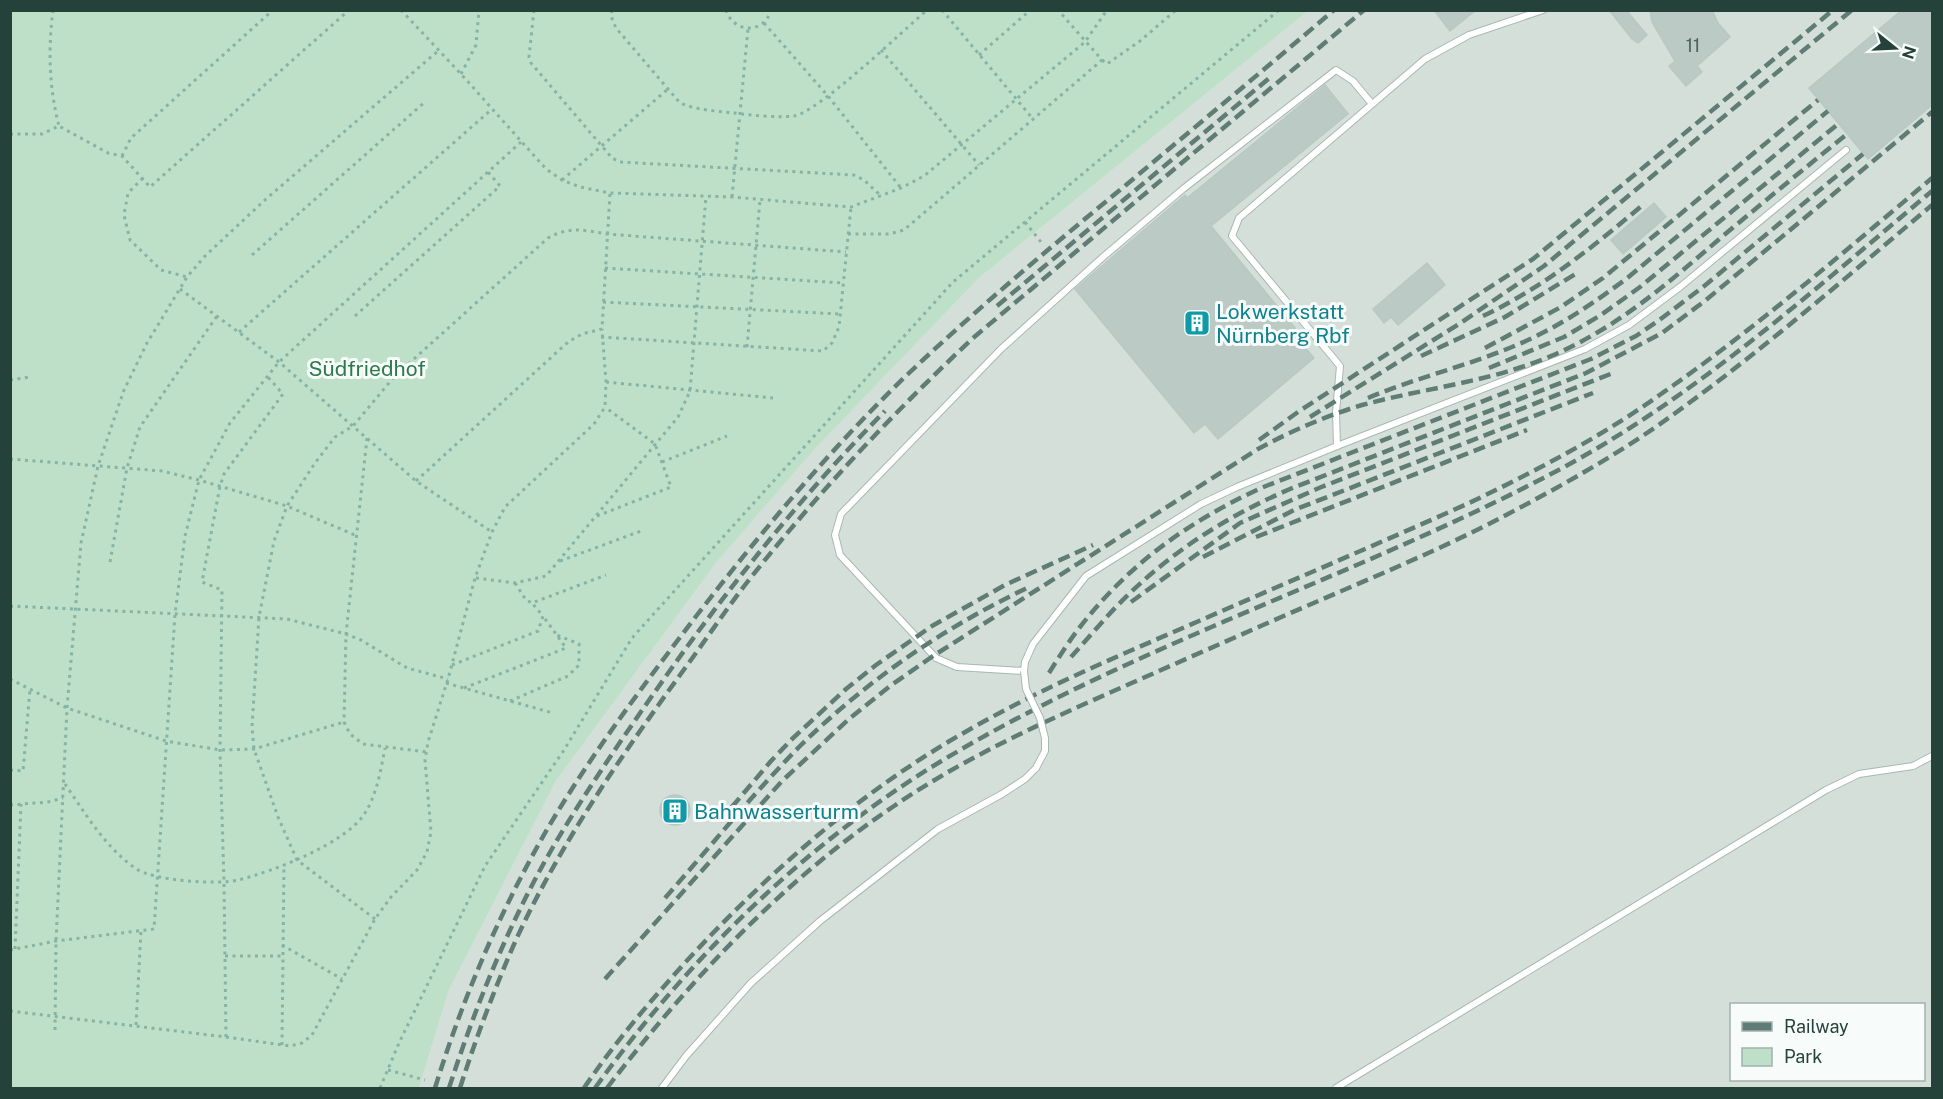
<svg xmlns="http://www.w3.org/2000/svg" width="1943" height="1099" viewBox="0 0 1943 1099" font-family="'Public Sans',sans-serif">
<style>
.built{fill:#d4dfda;fill-rule:evenodd}
.green{fill:#bfe0c8}
.building{fill:#bbcac4;stroke:#b8c9c2;stroke-width:1.5}
.lines{fill:none;stroke-linecap:round;stroke-linejoin:round}
.lane-casing{stroke:#a8b8b2;stroke-width:8}
.path{stroke:#86b3a5;stroke-width:3;stroke-dasharray:3 4.5;stroke-linecap:butt}
.lane{stroke:#fff;stroke-width:6}
.rail{stroke:#5f7d75;stroke-width:4.5;stroke-dasharray:12 6;stroke-linecap:butt}
.lane-bridge-casing{stroke:#a8b8b2;stroke-width:8;stroke-linecap:butt}
.lane-bridge{stroke:#fff;stroke-width:6}
.labels{text-anchor:middle;dominant-baseline:central;stroke-width:6;stroke-linejoin:round;paint-order:stroke}
.number-label{font-size:18px;fill:#4a645c}
.culture-label{font-size:21px;fill:#0d838f;stroke:#f7fbf9;text-anchor:start}
.park-label{font-size:21px;fill:#2d7a4b;stroke:#f7fbf9}
</style>
<rect width="100%" height="100%" fill="#e6efeb"/>
<path class="built" d="M1308 11H1932V1088H419L449 990 556 781 716 563 813 451 979 278ZM1732 1004H1924V1080H1732Z"/>
<polygon class="green" points="10,11 11,10 1308,11 979,278 813,451 716,563 556,781 449,990 419,1088 11,1088"/>
<g class="building">
<polygon points="1434,10 1476,10 1450,31"/>
<polygon points="1609,10 1626,10 1647,35 1638,43 1632,39"/>
<polygon points="1650,10 1712,10 1718,23 1730,37 1697,66 1702,72 1686,86 1669,66 1675,61 1652,22"/>
<polygon points="1902,10 1932,10 1932,105 1868,159 1809,88"/>
<polygon points="1325,85 1348,114 1211,226 1305,340 1301,343 1314,358 1218,439 1205,424 1194,433 1075,289 1185,195 1187,198"/>
<polygon points="1654,203 1666,217 1623,254 1611,240"/>
<polygon points="1427,263 1445,285 1398,325 1391,317 1384,323 1373,309"/>
<circle cx="675" cy="810" r="15"/>
</g>
<g class="lines">
<defs>
<g id="lane">
<polyline points="1372,104 1353,81 1336,70 1183,189 1103,257 1001,349 841,514 835,535 840,555 936,658 957,667 1024,671 1025,662 1033,644 1086,576 1201,504 1237,487 1337,446 1336,412 1340,366 1232,236 1239,218 1425,59 1469,35 1543,10"/>
<polyline points="1337,446 1585,349 1629,325 1680,287 1846,150"/>
<polyline points="662,1088 686,1056 751,983 820,921 938,829 1002,794 1025,779 1036,768"/>
<polyline points="1336,1088 1826,790 1859,774 1913,766 1932,756"/>
</g>
</defs>
<use href="#lane" class="lane-casing"/>
<g class="path">
<path d="M53 10C48 49 49 88 59 126"/>
<polyline points="401,10 461,74 546,169 562,180 580,187 610,193 732,197 851,207 901,188 924,176 1085,42 1107,10"/>
<polyline points="534,10 529,57 531,63 612,158 620,162 854,175 864,180 880,195"/>
<path d="M612 10 611 16 616 28 680 103C696 110 716 111 734 113 749 115 779 118 794 116 817 113 904 30 927 10"/>
<path d="M726 10C733 33 764 35 771 10"/>
<polyline points="942,10 1033,119"/>
<polyline points="764,23 828,96 901,188"/>
<polyline points="881,50 979,165"/>
<polyline points="979,55 1027,13"/>
<polyline points="1102,60 1107,64 1140,41 1176,10"/>
<polyline points="461,74 476,45 479,10"/>
<polyline points="10,134 42,134 59,126 108,153 122,156 150,187 349,10"/>
<polyline points="122,156 131,138 273,10"/>
<polyline points="143,178 128,193 124,215 130,240 161,270 187,277"/>
<polyline points="562,180 668,89"/>
<polyline points="732,197 748,29"/>
<polyline points="1025,222 1041,242"/>
<polyline points="848,234 889,234 904,230 1102,60 1058,10"/>
<polyline points="252,255 426,101"/>
<polyline points="605,268 843,283"/>
<polyline points="180,289 279,362 416,481 492,532"/>
<polyline points="603,302 840,314"/>
<polyline points="355,316 500,186 488,172"/>
<polyline points="239,332 492,109"/>
<polyline points="601,337 823,351 832,343 839,327 851,207"/>
<polyline points="747,347 760,200"/>
<polyline points="10,380 30,377"/>
<polyline points="606,382 773,398"/>
<polyline points="367,438 346,634 344,722 350,734 363,744 427,752"/>
<polyline points="10,459 162,471 199,480 287,506 357,536"/>
<polyline points="662,462 727,436"/>
<polyline points="416,481 568,342 582,334 602,329 610,193"/>
<polyline points="597,516 671,487 655,444 605,407"/>
<polyline points="560,561 641,531"/>
<polyline points="110,562 127,468 140,427 217,316"/>
<polyline points="476,578 515,583 546,576 678,417 690,391 706,196"/>
<polyline points="515,583 526,600 532,603 606,575"/>
<polyline points="10,606 287,619 346,634 361,640 407,668 448,679"/>
<polyline points="452,665 538,631 543,616 532,603"/>
<polyline points="10,679 67,708 166,741 220,750 254,749 344,722"/>
<polyline points="446,683 553,713"/>
<polyline points="464,688 566,648 543,616"/>
<polyline points="510,701 568,676 579,665 579,644 557,635"/>
<polyline points="10,770 23,771 30,689"/>
<path d="M65 784C85 813 105 847 135 868 153 881 216 885 238 880 272 872 347 843 365 813 377 794 381 769 385 748"/>
<polyline points="10,805 48,802 63,798"/>
<path d="M375 919 297 860 278 817 254 749 252 727 259 617 274 541 287 506 315 463 335 437 353 426 394 377 548 238C570 226 583 230 607 234L846 252"/>
<polyline points="282,945 342,979"/>
<polyline points="15,949 21,804"/>
<polyline points="10,950 56,941 154,929 175,614 185,536 199,480 230,423 279,362 521,142"/>
<polyline points="225,956 282,956"/>
<polyline points="10,1011 226,1037 290,1046 302,1043 312,1035 375,919 391,897 417,870 427,852 431,832 425,760 428,742 448,679 475,578 492,532 505,507 594,424 605,407 606,382 602,329"/>
<polyline points="136,1025 141,931"/>
<polyline points="55,1030 56,941 67,708 81,543 98,466 124,390 147,343 187,277 205,256 266,199 438,51"/>
<polyline points="226,1037 224,881 220,750 222,590 202,582 220,486 224,474 283,394 267,376"/>
<polyline points="282,1045 284,864"/>
<polyline points="388,1070 425,1080"/>
<polyline points="380,1088 399,1043 485,866 564,750 632,638 953,282 1279,10"/>
</g>
<use href="#lane" class="lane"/>
<g class="rail">
<polyline points="997,306 1273,75"/>
<path d="M1483 316C1544 287 1594 246 1645 203"/>
<polyline points="1485,348 1561,307 1603,278 1818,100"/>
<polyline points="1421,356 1505,317 1577,273"/>
<polyline points="1489,368 1564,337 1601,315 1640,287 1838,124"/>
<path d="M1368 398C1420 376 1476 364 1528 340 1563 324 1595 302 1626 279L1828 111"/>
<polyline points="1310,417 1459,324 1544,266 1852,10"/>
<polyline points="1259,440 1298,412 1533,259 1833,10"/>
<polyline points="1256,537 1527,430"/>
<polyline points="1203,557 1294,510 1593,393"/>
<polyline points="1131,602 1240,523 1319,488 1613,373"/>
<path d="M1071 657C1090 636 1109 613 1130 593 1177 548 1230 515 1290 489L1586 373 1662 333 1706 300 1932 112"/>
<path d="M1049 673C1059 657 1069 641 1080 627 1130 563 1188 522 1261 488L1591 359 1636 336 1658 321 1703 287 1863 154"/>
<polyline points="720,821 771,761 792,739 846,689 876,665 932,626 1005,585 1093,545"/>
<path d="M665 898C710 847 752 795 799 747 865 682 943 628 1027 588"/>
<path d="M605 979 782 781 849 719 890 686 933 656 1258 449C1291 431 1326 416 1362 405 1425 388 1490 382 1551 356 1619 327 1668 283 1724 235 1765 201 1806 167 1847 134"/>
<path d="M435 1088C463 997 501 909 549 826 593 752 645 683 697 615 763 530 831 448 909 373 979 307 1052 246 1126 185 1195 127 1265 69 1334 10"/>
<path d="M449 1088C476 1005 509 923 553 847 589 786 630 727 671 669 736 578 806 491 885 411"/>
<path d="M460 1088C476 1038 494 990 515 942 560 843 624 752 688 664 707 638 725 611 745 585 814 497 891 415 973 338L1364 10"/>
<path d="M584 1088C613 1045 647 1005 682 966 767 873 864 788 974 727 1046 686 1123 654 1199 621 1288 582 1378 544 1467 504 1534 472 1601 437 1661 394 1756 328 1844 252 1932 178"/>
<path d="M595 1088C685 963 799 850 930 768 1131 644 1360 577 1566 466 1701 392 1815 289 1932 191"/>
<path d="M607 1088C689 981 781 882 894 806 961 760 1035 726 1109 693 1175 664 1242 634 1309 605 1376 576 1444 548 1508 514 1565 484 1622 452 1674 414 1764 349 1848 276 1932 205"/>
</g>
<defs>
<polyline id="lane-bridge" points="1024,671 1026,689 1040,718 1045,738 1045,751 1036,768"/>
</defs>
<use href="#lane-bridge" class="lane-bridge-casing"/>
<use href="#lane-bridge" class="lane-bridge"/>
</g>
<defs>
<symbol id="building-square" viewBox="-11 -11 22 22"><rect x="-9" y="-9" width="18" height="18" rx="4" fill="#0f9aa8" stroke="#f7fbf9"/><path d="M-4-6H4V6H1V3H-1V6H-4ZM-2.5-4.3h1.7v1.8h-1.7ZM.8-4.3h1.7v1.8H.8ZM-2.5-1h1.7V.8h-1.7ZM.8-1h1.7V.8H.8Z" fill="#fff"/></symbol>
</defs>
<g fill-rule="evenodd">
<use href="#building-square" x="1182" y="308" width="30" height="30"/>
<use href="#building-square" x="660" y="796" width="30" height="30"/>
</g>
<g class="labels">
<g class="number-label">
<text x="1693" y="45">11</text>
</g>
<g class="culture-label">
<text x="1216" y="311">Lokwerkstatt<tspan x="1216" dy="24">Nürnberg Rbf</tspan></text>
<text x="694" y="811">Bahnwasserturm</text>
</g>
<g class="park-label">
<text x="367" y="368">Südfriedhof</text>
</g>
</g>
<rect width="1943" height="1099" fill="none" stroke="#24423a" stroke-width="24"/>
<rect x="1730" y="1003" width="195" height="78" fill="#f7fbf9" stroke="#a3b1ad" stroke-width="1.5"/>
<rect x="1742" y="1022" width="30" height="9" fill="#5f7d75" stroke="#a3b1ad" stroke-width="1.5"/>
<text x="1784" y="1033" font-size="18" fill="#24423a">Railway</text>
<rect x="1742" y="1048" width="30" height="18" fill="#bfe0c8" stroke="#a3b1ad" stroke-width="1.5"/>
<text x="1784" y="1063" font-size="18" fill="#24423a">Park</text>
<g transform="translate(1895 48) rotate(108)" stroke="#f7fbf9" stroke-width="4.5" paint-order="stroke">
<path d="M0-4.5L10 22L0 15L-10 22Z" fill="#24423a"/>
<text y="-9" font-size="16" font-weight="bold" text-anchor="middle" fill="#24423a">N</text>
</g>
</svg>
